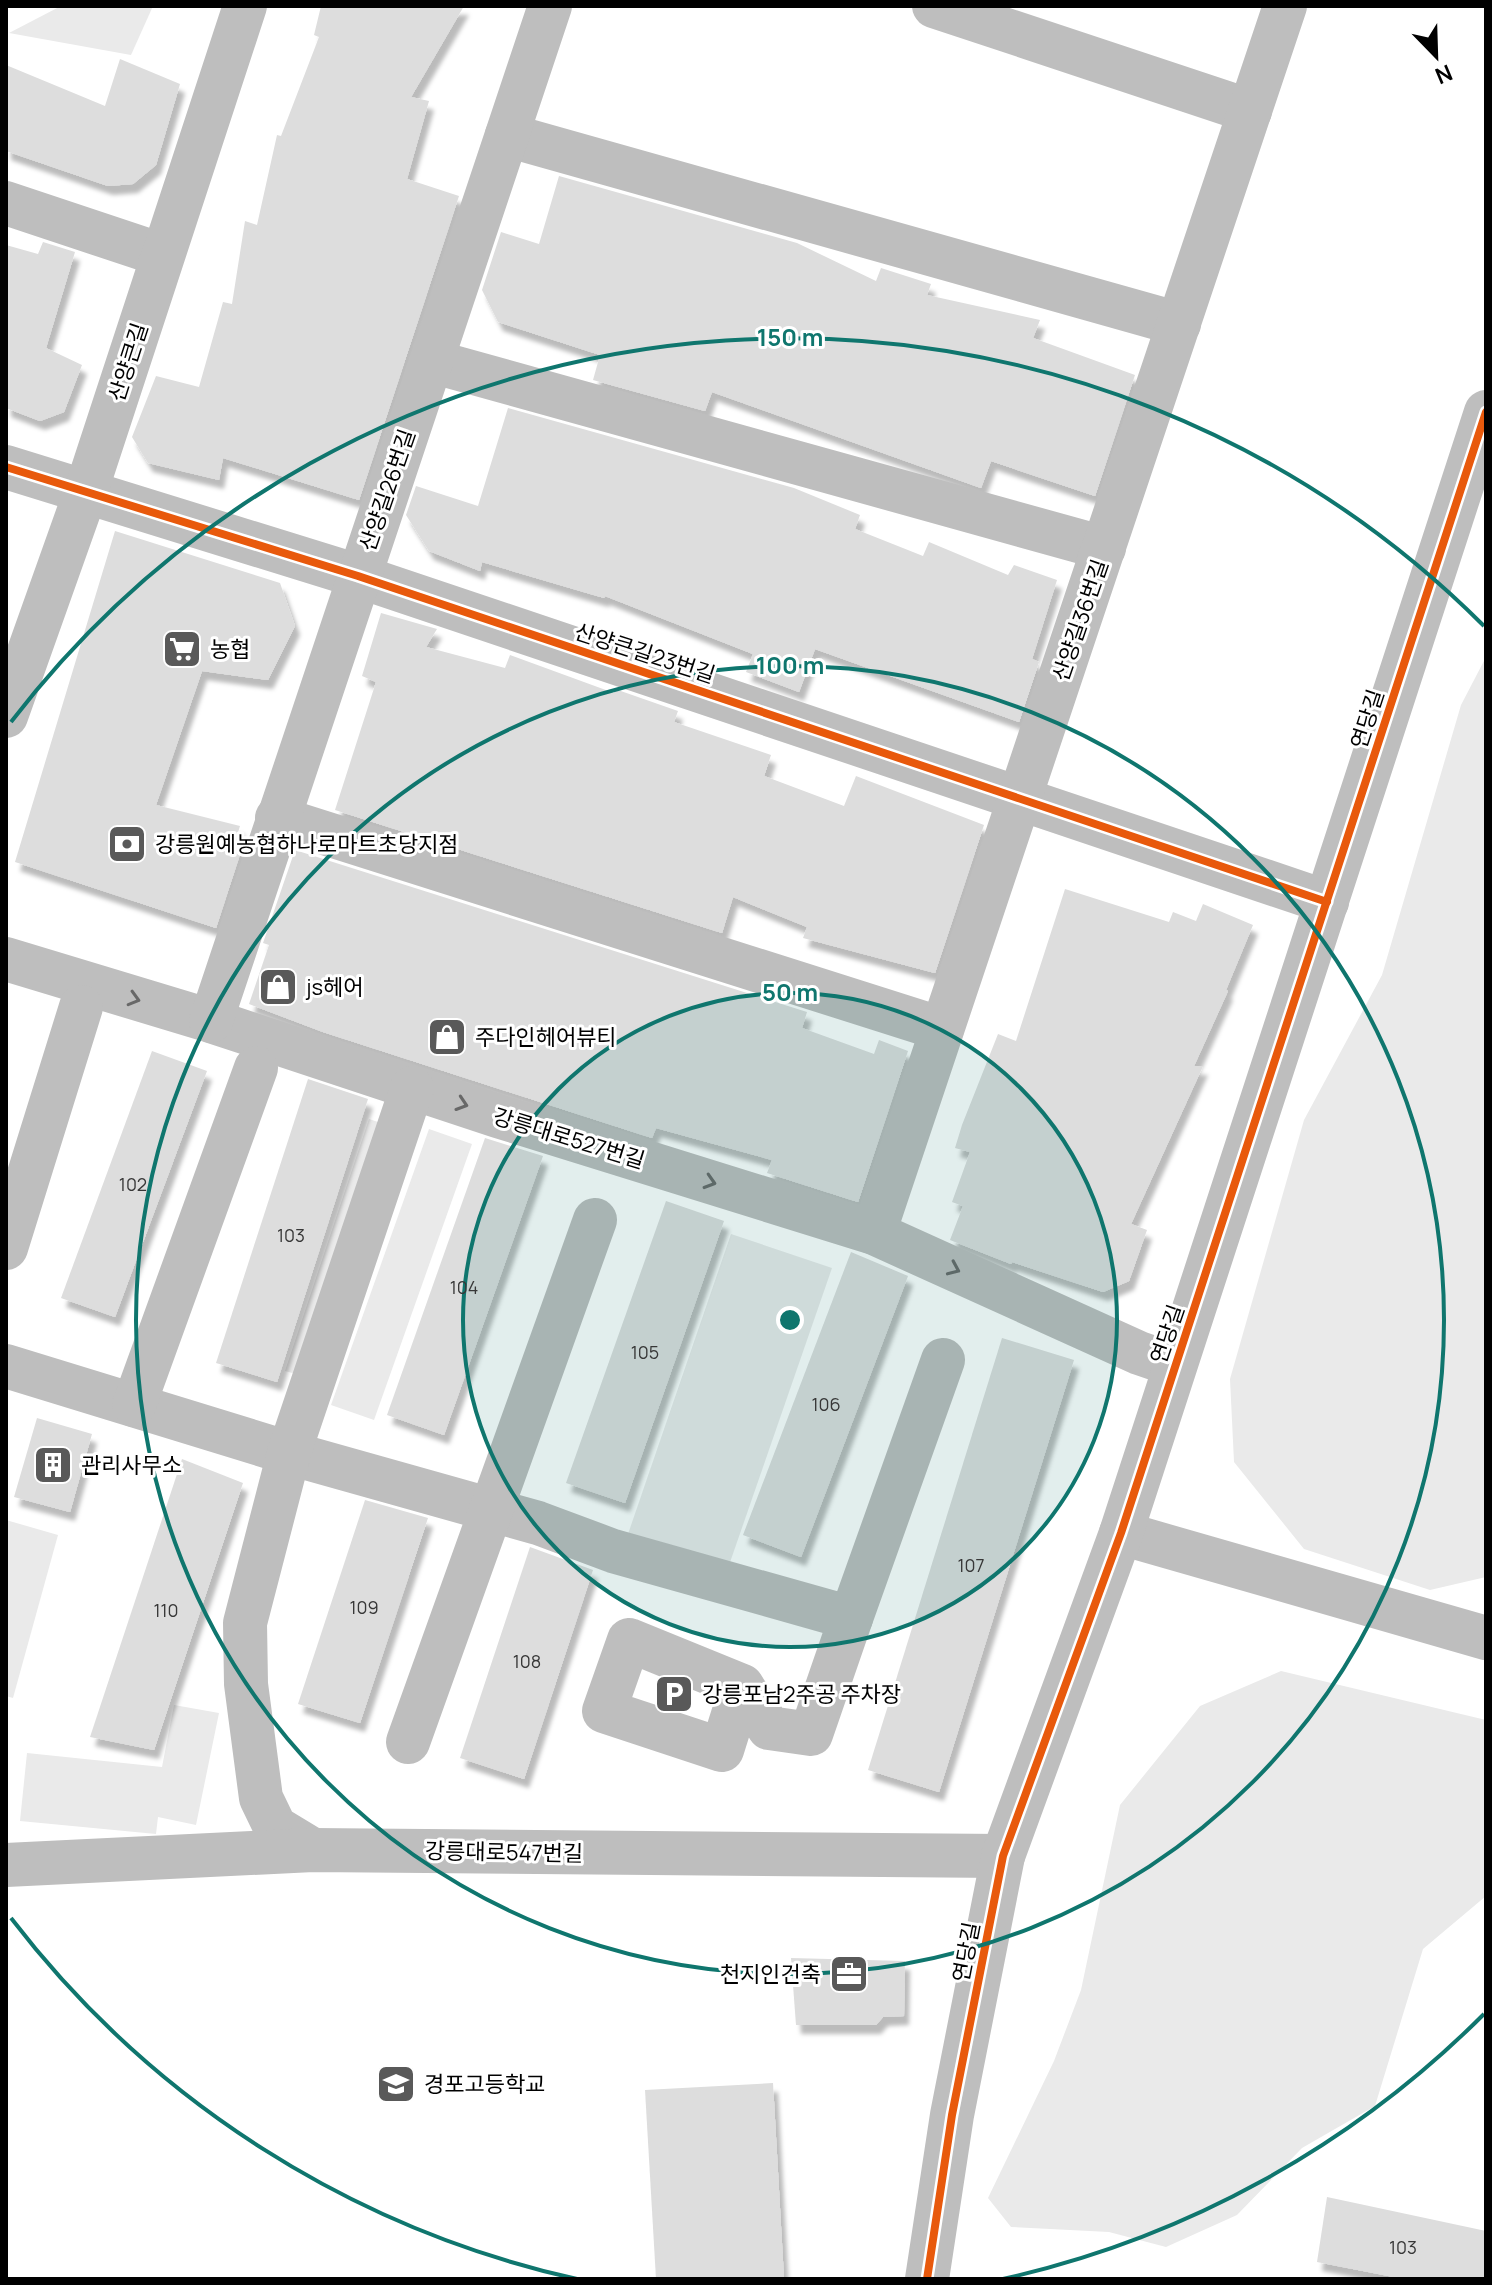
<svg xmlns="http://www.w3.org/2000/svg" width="1492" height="2285" viewBox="0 0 1492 2285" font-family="Manrope,'Noto Sans KR',sans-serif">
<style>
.green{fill:#eaeaea}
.building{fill:#ddd;filter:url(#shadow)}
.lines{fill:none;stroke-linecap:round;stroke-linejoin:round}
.minor{stroke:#bebebe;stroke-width:44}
.cycleway-casing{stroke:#fff;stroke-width:13}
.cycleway{stroke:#e8590c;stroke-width:8}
.oneway{stroke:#686868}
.ring{fill:none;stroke:#0f766e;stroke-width:4}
.labels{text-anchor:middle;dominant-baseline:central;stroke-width:6;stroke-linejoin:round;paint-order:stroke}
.number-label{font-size:18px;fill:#373737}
.street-label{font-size:22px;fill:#000;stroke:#fff}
.poi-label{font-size:22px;fill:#000;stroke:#fff;text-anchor:start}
.centre{fill:#0f766e;stroke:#fff;stroke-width:4}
.ring-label{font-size:24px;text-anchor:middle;font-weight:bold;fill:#0f766e;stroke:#fff;stroke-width:6;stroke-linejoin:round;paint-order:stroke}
</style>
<defs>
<filter id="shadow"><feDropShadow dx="5" dy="9" stdDeviation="2" flood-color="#0004"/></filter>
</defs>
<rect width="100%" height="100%" fill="#fff"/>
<g class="green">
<polygon points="61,6 153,6 131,55 9,33"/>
<polygon points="1486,657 1486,1577 1430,1590 1304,1549 1234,1462 1230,1379 1304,1120 1382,975 1461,705"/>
<polygon points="369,1119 387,1125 303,1376 285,1371"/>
<polygon points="429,1129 472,1144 374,1420 331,1405"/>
<polygon points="731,1234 832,1268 727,1571 627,1537"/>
<polygon points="6,1520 58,1535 13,1698 6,1696"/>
<polygon points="1281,1671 1486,1720 1486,1896 1423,1949 1375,2106 1302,2148 1237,2215 1166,2247 1109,2232 1011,2227 988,2198 1054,2061 1081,1990 1120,1805 1200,1706"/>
<polygon points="174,1705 219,1713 196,1825 158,1817 156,1834 20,1821 27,1753 162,1767"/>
</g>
<g class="building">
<polygon points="321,6 464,6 411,97 429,101 407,179 459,196 359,500 223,458 219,480 148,463 132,437 156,376 199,387 223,302 232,304 245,221 257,225 277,135 281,136 319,37 314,35"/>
<polygon points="120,59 180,84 156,165 133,184 108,186 6,151 6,65 105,106"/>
<polygon points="559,176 797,243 876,281 881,268 931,284 927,295 1040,320 1033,338 1135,375 1095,496 991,461 981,488 712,392 705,411 593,380 600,355 498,322 482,290 501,232 539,244"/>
<polygon points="43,242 75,252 46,348 82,365 64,412 40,421 6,408 6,245 38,254"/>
<polygon points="508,408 794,488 860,515 855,529 923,556 929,542 1008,575 1014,565 1057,580 1032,659 1039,662 1019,722 815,649 799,692 746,672 753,654 605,596 604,598 482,562 480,571 429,551 406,515 416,486 478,506"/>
<polygon points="115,531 280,583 295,626 268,680 202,671 156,805 240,826 235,842 244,842 216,928 15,862"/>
<polygon points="381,613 437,629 426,647 505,668 510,655 614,693 615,689 678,711 674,722 771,755 764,776 844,806 856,776 984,825 935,973 803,938 807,927 733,897 722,933 335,810 376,682 362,676"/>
<polygon points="295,850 807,1012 802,1028 874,1054 879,1040 908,1051 858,1202 767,1173 772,1160 656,1128 652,1138 323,1032 249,1004 269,945 263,943"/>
<polygon points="1065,889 1169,922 1173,912 1196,921 1203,904 1253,925 1226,990 1228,991 1194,1066 1203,1066 1131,1224 1147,1230 1129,1281 1103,1292 1012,1262 1011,1264 950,1240 963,1206 952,1202 970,1152 955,1148 962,1125 998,1034 1016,1041"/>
<polygon points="152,1051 207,1071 115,1317 61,1298"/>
<polygon points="308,1079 368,1099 277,1382 216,1363"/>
<polygon points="485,1138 543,1156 444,1435 387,1415"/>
<polygon points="666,1201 724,1221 625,1503 566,1483"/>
<polygon points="851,1252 908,1276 801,1557 743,1535"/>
<polygon points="1002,1338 1074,1360 939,1792 868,1770"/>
<polygon points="37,1418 92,1434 70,1512 14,1497"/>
<polygon points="182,1459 243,1483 154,1750 90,1737"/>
<polygon points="365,1500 428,1518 360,1723 298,1704"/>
<polygon points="530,1547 593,1570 524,1779 460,1758"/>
<polygon points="791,1958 905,1961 904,2016 883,2017 876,2025 796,2025"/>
<polygon points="773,2083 784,2279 656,2279 645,2090"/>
<polygon points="1327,2197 1486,2231 1486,2279 1404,2279 1317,2262"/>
</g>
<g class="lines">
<g class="minor">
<polyline points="934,6 1250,111"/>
<polyline points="507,135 1179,324"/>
<polyline points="6,203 162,255"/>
<polyline points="431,361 1104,548"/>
<polyline points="6,467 358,576 1327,902"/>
<polyline points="6,716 85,494 245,6"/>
<polyline points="277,818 942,1029"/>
<polyline points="6,959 211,1021 498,1116 874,1233 1139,1353 1174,1365"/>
<polyline points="211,1021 550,6"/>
<polyline points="874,1233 1285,6"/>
<polyline points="6,1248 81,1007"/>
<polyline points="6,1366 289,1453 538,1523 613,1551 851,1618 943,1360"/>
<polyline points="134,1405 256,1068"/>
<polyline points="1121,1533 1486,1638"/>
<polyline points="742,1686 722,1750 604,1711 629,1640 742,1686 769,1728 811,1734 851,1618"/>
<polyline points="408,1742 595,1220"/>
<polyline points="313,1850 275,1827 261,1798 246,1684 245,1623 289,1453 412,1088"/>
<polyline points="6,1865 313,1850 1003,1856"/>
<polyline points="927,2279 952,2115 1003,1856 1121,1533 1486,412"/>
</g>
<defs>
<g id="cycleway">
<polyline points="6,467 358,576 1327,902"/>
<polyline points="927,2279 952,2115 1003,1856 1121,1533 1486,412"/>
</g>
</defs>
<use href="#cycleway" class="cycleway-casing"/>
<use href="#cycleway" class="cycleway"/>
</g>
<defs><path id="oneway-chevron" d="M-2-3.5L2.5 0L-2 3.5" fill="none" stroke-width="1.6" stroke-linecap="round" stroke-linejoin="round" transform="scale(2)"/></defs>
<g class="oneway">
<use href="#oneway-chevron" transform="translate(134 999) rotate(16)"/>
<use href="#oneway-chevron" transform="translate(462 1104) rotate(18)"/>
<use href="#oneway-chevron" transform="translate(710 1182) rotate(17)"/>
<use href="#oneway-chevron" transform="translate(954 1269) rotate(24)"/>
</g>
<circle cx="790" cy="1320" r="327" fill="#0f766e" fill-opacity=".12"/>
<g class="ring">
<circle cx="790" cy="1320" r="327"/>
<circle cx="790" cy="1320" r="654"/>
<path d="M1484 2014A982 982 0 0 1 1003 2279M577 2279A982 982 0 0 1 11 1918M11 722A982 982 0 0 1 1484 626"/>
</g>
<defs>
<symbol id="supermarket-square" viewBox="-11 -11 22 22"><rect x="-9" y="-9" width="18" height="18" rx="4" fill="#595959" stroke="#fff"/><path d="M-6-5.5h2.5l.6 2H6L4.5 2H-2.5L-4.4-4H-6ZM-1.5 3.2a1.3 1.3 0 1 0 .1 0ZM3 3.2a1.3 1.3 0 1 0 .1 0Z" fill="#fff"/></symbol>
<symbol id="bank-square" viewBox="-11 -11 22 22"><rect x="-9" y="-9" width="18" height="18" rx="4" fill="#595959" stroke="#fff"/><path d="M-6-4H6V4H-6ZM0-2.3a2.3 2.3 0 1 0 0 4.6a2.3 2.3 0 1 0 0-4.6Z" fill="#fff"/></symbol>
<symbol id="shop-square" viewBox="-11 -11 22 22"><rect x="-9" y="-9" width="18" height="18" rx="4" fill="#595959" stroke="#fff"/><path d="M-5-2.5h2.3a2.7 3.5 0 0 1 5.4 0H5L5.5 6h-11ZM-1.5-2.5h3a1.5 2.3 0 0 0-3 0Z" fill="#fff"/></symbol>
<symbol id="building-square" viewBox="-11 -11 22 22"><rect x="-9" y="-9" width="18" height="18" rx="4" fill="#595959" stroke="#fff"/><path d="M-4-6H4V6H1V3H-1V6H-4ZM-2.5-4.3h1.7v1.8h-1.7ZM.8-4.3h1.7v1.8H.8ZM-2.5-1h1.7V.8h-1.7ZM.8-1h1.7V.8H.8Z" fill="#fff"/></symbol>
<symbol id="parking-square" viewBox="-11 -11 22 22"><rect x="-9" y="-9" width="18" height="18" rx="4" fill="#595959" stroke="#fff"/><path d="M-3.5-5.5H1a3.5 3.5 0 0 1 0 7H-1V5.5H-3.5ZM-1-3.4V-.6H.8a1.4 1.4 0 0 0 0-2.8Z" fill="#fff"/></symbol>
<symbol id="office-square" viewBox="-11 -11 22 22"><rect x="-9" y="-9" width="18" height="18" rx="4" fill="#595959" stroke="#fff"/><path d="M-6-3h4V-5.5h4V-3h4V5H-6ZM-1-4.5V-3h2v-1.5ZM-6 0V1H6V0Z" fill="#fff"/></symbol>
<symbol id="school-square" viewBox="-11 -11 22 22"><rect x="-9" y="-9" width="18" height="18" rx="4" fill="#595959" stroke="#fff"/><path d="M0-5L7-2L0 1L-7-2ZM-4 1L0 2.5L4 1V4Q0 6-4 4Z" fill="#fff"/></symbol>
</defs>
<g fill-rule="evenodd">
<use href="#supermarket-square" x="160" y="627" width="44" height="44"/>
<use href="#bank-square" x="105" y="822" width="44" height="44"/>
<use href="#shop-square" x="256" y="965" width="44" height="44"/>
<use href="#shop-square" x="425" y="1015" width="44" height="44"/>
<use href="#building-square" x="31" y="1443" width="44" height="44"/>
<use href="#parking-square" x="652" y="1672" width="44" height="44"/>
<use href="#office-square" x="827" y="1952" width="44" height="44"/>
<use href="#school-square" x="374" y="2062" width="44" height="44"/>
</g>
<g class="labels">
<g class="number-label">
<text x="133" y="1184">102</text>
<text x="291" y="1235">103</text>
<text x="464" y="1287">104</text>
<text x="645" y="1352">105</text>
<text x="826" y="1404">106</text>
<text x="971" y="1565">107</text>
<text x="364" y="1607">109</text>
<text x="166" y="1610">110</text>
<text x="527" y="1661">108</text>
<text x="1403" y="2247">103</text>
</g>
<g class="street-label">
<text transform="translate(128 362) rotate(-72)">산양큰길</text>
<text transform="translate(387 490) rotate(-71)">산양길26번길</text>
<text transform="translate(1080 620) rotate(-71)">산양길36번길</text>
<text transform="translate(645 653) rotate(18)">산양큰길23번길</text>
<text transform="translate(1367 719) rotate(-72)">연당길</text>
<text transform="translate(569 1138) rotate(17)">강릉대로527번길</text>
<text transform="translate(1167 1334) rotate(-71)">연당길</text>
<text transform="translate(504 1852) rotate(1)">강릉대로547번길</text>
<text transform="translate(966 1952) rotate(-79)">연당길</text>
</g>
<g class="poi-label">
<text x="210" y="649">농협</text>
<text x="155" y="844">강릉원예농협하나로마트초당지점</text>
<text x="306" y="987">js헤어</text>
<text x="475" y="1037">주다인헤어뷰티</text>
<text x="81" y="1465">관리사무소</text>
<text x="702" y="1694">강릉포남2주공 주차장</text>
<text x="821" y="1974" text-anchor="end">천지인건축</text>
<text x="424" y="2084">경포고등학교</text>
</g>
</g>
<circle cx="790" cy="1320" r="12" class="centre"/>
<g class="ring-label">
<text x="790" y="346">150 m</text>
<text x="790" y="674">100 m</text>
<text x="790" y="1001">50 m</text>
</g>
<rect width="1492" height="2285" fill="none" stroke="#000000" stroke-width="16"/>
<g transform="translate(1436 56) rotate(157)" stroke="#ffffff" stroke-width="6" paint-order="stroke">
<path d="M0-6L14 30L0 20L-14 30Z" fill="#000000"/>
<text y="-12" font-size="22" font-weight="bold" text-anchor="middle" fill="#000000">N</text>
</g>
</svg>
